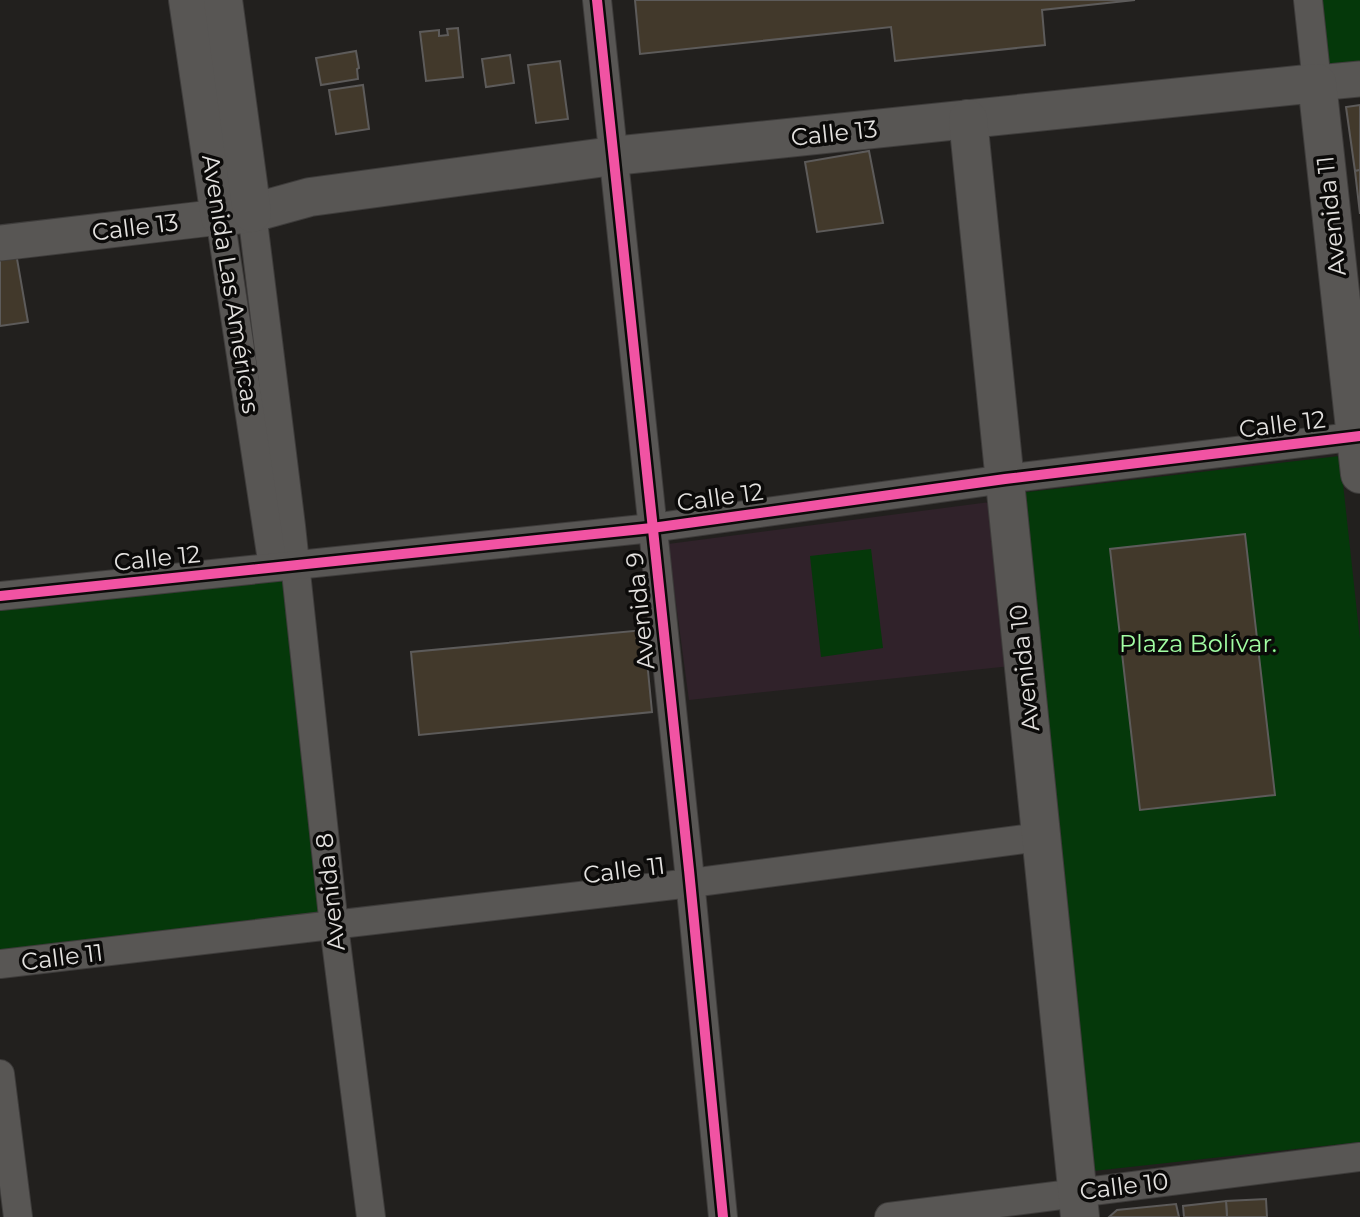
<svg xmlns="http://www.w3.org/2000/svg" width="1360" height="1217" viewBox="0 0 1360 1217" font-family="Montserrat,sans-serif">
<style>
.education{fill:#30222a}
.green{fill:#05380a}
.building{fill:#42392b;stroke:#5d5b5a;stroke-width:2}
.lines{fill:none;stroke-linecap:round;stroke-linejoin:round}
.minor-casing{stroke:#3e3c3b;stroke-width:30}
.tertiary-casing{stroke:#3e3c3b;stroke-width:37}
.secondary-casing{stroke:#3e3c3b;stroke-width:40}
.minor{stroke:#585654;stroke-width:28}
.tertiary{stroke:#585654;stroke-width:35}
.secondary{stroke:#585654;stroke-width:38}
.cycleway-casing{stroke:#0b0a09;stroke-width:15}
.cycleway{stroke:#f153a3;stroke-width:10}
.labels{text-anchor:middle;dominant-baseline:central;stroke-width:7;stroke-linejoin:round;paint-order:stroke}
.street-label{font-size:24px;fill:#e3e1df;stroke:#0b0a09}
.park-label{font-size:24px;fill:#a2fda3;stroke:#0b0a09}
</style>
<rect width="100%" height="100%" fill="#22201e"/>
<polygon class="education" points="990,502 1011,666 689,700 668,544"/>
<g class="green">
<polygon points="1318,0 1360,0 1360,71 1325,75"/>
<polygon points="1340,456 1360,640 1360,1142 1093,1171 1019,493"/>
<polygon points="871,549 883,648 821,657 810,556"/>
<polygon points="290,575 326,921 0,956 0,604"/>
</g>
<g class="building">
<polygon points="635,0 1135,0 1042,10 1045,45 895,61 891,27 640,54"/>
<polygon points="458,28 463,77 426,81 420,32 439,30 439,36 448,35 447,29"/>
<polygon points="356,51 359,68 357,69 358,79 321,85 316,58"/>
<polygon points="510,55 514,83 486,87 482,59"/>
<polygon points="560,61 568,119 536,123 528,65"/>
<polygon points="363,85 369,129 336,134 329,90"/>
<polygon points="1360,105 1360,170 1355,171 1346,107"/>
<polygon points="869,151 883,223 817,232 805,162"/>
<polygon points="1360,170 1360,214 1355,171"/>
<polygon points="16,253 28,322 0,326 0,254"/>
<polygon points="1245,534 1275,795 1140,810 1110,549"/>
<polygon points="644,630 652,712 419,735 411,652"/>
<polygon points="1266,1199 1267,1217 1227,1217 1226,1201"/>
<polygon points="1226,1201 1227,1217 1184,1217 1183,1206"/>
<polygon points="1176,1204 1179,1217 1109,1217 1117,1210"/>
</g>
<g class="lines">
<defs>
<g id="minor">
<polyline points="597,0 689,870 723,1217"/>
<polyline points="1308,0 1317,83"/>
<polyline points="252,213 291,526 334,926 371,1217"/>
<polyline points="220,217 273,567"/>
<polyline points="0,596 652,528 1005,479 1360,436"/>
<polyline points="0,964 691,883 1040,837"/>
<polyline points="0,1074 18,1217"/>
<polyline points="889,1217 1360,1157"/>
</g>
<g id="tertiary">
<polyline points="1317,83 1360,79"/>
<polyline points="0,243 220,217"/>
</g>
<g id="secondary">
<polyline points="188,0 220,217 252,213 310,197 613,156 1317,83 1360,474"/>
<polyline points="223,0 252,213"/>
<polyline points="968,119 1080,1217"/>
</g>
</defs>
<use href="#minor" class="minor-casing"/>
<use href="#tertiary" class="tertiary-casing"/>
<use href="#secondary" class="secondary-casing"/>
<use href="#minor" class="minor"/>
<use href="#tertiary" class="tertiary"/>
<use href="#secondary" class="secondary"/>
<defs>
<g id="cycleway">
<polyline points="597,0 689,870 723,1217"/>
<polyline points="0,596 652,528 1005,479 1360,436"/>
</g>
</defs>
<use href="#cycleway" class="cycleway-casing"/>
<use href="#cycleway" class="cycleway"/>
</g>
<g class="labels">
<g class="street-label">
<text transform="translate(834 133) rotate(-6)">Calle 13</text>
<text transform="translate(1331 216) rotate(-96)">Avenida 11</text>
<text transform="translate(135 227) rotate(-7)">Calle 13</text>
<text transform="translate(231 284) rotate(81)">Avenida Las Américas</text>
<text transform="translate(1282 424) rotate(-7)">Calle 12</text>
<text transform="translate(720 497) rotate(-8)">Calle 12</text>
<text transform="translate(157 558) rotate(-6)">Calle 12</text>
<text transform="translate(640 611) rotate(-96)">Avenida 9</text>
<text transform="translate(1024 668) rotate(-96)">Avenida 10</text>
<text transform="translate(624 870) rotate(-7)">Calle 11</text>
<text transform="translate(330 892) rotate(-96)">Avenida 8</text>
<text transform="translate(62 957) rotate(-7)">Calle 11</text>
<text transform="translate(1124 1186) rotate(-7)">Calle 10</text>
</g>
<g class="park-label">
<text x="1198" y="643">Plaza Bolívar.</text>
</g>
</g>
</svg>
